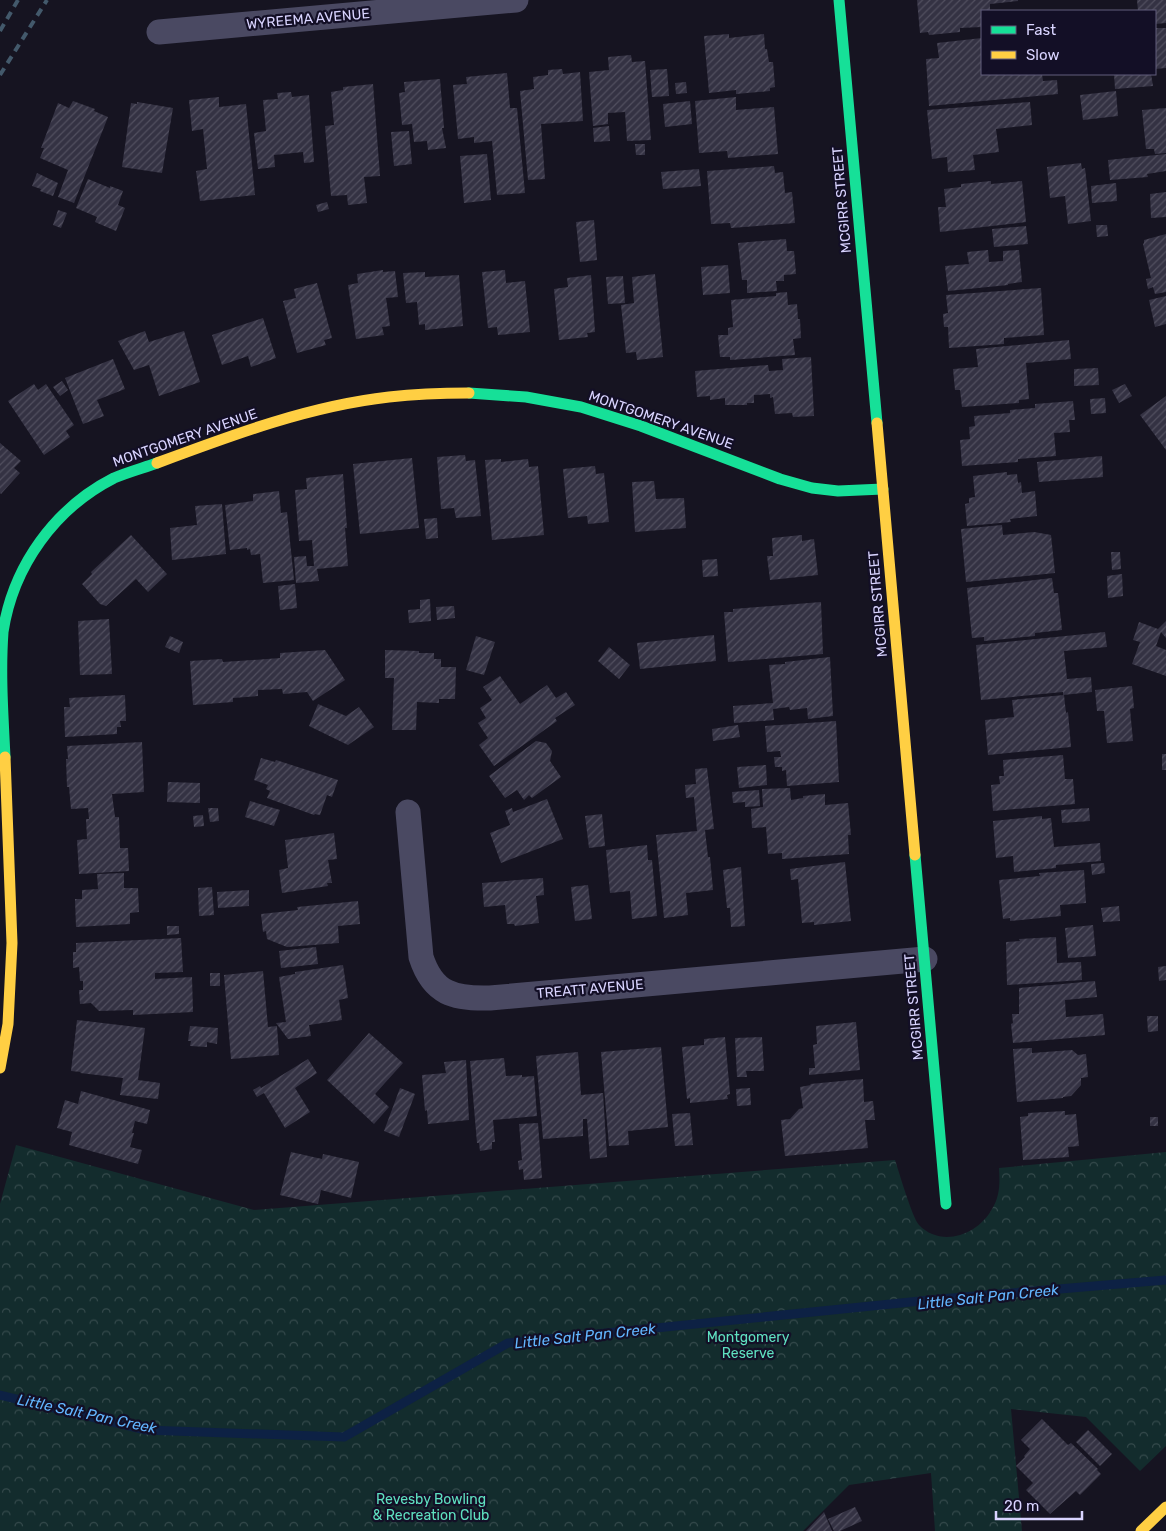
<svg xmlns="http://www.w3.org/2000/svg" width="1166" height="1531" viewBox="0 0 1166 1531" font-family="Rubik,sans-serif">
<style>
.park{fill:url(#park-crowns)}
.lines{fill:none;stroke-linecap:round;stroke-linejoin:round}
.stream{stroke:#0d2144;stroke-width:9}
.building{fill:url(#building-hatch)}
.street{stroke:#4a4962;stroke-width:25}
.fast{stroke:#16e098;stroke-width:11}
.slow{stroke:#ffcf43;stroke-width:11}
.rail{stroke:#43596b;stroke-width:4;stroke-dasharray:8 6;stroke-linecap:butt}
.labels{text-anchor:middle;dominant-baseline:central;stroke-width:4.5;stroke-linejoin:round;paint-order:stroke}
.street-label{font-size:14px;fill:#d9d4ff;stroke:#130f26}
.park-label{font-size:14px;fill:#5fe0c0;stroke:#130f26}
.water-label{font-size:15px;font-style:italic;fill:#62b6ff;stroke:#130f26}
</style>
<defs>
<pattern id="park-crowns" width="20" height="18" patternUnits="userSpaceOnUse" patternTransform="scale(1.25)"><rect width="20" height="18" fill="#132c2d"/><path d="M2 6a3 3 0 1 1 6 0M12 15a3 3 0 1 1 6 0" fill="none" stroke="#354a4c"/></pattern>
<pattern id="building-hatch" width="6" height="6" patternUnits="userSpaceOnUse" patternTransform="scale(1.25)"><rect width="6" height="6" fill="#343243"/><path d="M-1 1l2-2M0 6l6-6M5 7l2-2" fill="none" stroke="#514f5f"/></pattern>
</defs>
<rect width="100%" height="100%" fill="#161421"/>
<path class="park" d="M16 1145 254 1210 895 1160C899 1172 912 1217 919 1225 941 1248 978 1235 992 1209 1000 1196 1000 1183 999 1168L1166 1152V1446L1140 1471 1086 1417 1011 1409 1022 1531H935L931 1473 849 1485 803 1531H0V1204Z"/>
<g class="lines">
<polyline class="stream" points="0,1395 145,1430 344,1437 508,1343 940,1299 1166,1280"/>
</g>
<g class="building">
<polygon points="917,0 1018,0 1018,1 990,4 990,11 982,11 982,27 960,28 960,32 929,35 928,32 920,33"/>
<polygon points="1137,0 1166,0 1166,23 1155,24 1155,11 1138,11"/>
<polygon points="1155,28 1166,28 1166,68 1155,69"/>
<polygon points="729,34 729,38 764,34 765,49 767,49 769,62 773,62 775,87 770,88 770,91 736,94 736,90 709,93 704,36"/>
<polygon points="982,38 982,74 1042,74 1043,81 1057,80 1058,94 929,106 926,59 939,58 937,43"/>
<polygon points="631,55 632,62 645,61 651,140 627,141 625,112 608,113 608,124 593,126 589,72 609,70 608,57"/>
<polygon points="562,69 563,74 580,72 583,121 541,124 545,179 528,180 520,91 534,89 533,77 548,75 548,70"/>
<polygon points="667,69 669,96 652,97 650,70"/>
<polygon points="507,73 510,108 517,108 525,193 497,195 492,141 474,143 474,137 458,139 453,85 467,84 466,77"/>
<polygon points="1114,74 1151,74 1153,86 1115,89"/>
<polygon points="440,79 444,128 442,128 446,148 428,150 427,141 414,142 412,124 402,125 399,93 405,92 404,82"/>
<polygon points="686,82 687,93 676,94 675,83"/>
<polygon points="373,84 380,176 364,177 367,203 348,205 347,195 331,196 325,126 334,125 331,92 343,90 343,87"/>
<polygon points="1116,91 1118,116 1083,120 1080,95"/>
<polygon points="291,92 292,97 309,95 314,162 304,163 303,152 274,155 275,167 258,169 254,133 266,131 263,100 278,99 277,93"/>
<polygon points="219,97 219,107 246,104 255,195 200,201 196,171 207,169 203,129 192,131 189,100"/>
<polygon points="736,97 736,110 774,107 778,154 728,158 727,151 699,153 695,101"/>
<polygon points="73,101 95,109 94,111 108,117 74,203 58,197 68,170 40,158 44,148 41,148 58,103 69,108"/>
<polygon points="690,101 692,124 665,127 663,104"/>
<polygon points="137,102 173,108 162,173 122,167 131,103 137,104"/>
<polygon points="1030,102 1032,125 996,129 999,152 973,155 975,170 948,172 947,157 932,159 927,110"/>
<polygon points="1166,108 1166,153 1155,154 1154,149 1146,149 1142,110"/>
<polygon points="609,126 610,141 594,142 593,128"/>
<polygon points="409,131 412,164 394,166 391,132"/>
<polygon points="635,144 645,144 645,155 636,155"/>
<polygon points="487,154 491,200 464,203 460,156"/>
<polygon points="1166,154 1166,171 1147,174 1148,177 1110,180 1108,160"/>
<polygon points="1081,163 1082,169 1085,168 1091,221 1068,224 1065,196 1050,198 1047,167"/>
<polygon points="774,166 775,173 783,172 785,193 792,192 795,223 731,228 730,223 711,224 707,171"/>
<polygon points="699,169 701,186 663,189 661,172"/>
<polygon points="37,173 58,183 53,196 40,191 41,189 32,186"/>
<polygon points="88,179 110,188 110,186 123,191 118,205 125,208 116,231 95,222 97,217 76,208"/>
<polygon points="991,181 991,184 1022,181 1026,222 940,232 938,207 946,207 944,189 961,187 961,184"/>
<polygon points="1116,183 1117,201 1092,203 1091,186"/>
<polygon points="1166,192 1166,217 1151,218 1150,194"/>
<polygon points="327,202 329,209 318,212 316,205"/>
<polygon points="58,210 67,213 61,228 53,225"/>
<polygon points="594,220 597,260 580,262 576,222"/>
<polygon points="1096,225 1107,225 1108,236 1097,237"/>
<polygon points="1026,226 1028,244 994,247 992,229"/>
<polygon points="1166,234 1166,292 1155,294 1153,287 1148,289 1146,279 1151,278 1143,244 1144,243 1144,240"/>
<polygon points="786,239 787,251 794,251 796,274 784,275 784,281 776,281 777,291 747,293 747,280 742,280 738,243"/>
<polygon points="988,250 989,262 1003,261 1003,251 1019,250 1022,282 1008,284 1008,285 948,291 945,266 969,264 967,252"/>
<polygon points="728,265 730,293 703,295 701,267"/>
<polygon points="383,270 383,272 395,271 398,297 386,298 390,326 382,327 384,335 356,339 348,285 358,283 357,274"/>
<polygon points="505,270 506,283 525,281 530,332 498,335 497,327 488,328 482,272"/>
<polygon points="425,272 425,277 459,275 463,326 425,330 425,324 419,325 417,302 406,303 403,273"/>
<polygon points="655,274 663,357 637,360 636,352 626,353 621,305 634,303 632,277"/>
<polygon points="591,275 595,332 587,333 588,337 559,340 554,289 568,287 567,278"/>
<polygon points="623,276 625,303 608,304 606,277"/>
<polygon points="317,283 332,338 324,340 326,345 297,353 283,301 296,298 294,289"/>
<polygon points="1041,288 1044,335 1004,338 1004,344 949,348 948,327 944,327 943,314 948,313 946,295"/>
<polygon points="787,292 788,305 797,304 798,319 800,319 801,338 793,339 795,355 730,360 730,357 720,357 718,335 728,335 728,328 733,327 731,300 776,296 776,293"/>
<polygon points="1166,296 1166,324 1155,327 1149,300"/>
<polygon points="263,318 276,358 251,367 248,356 222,365 212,335"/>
<polygon points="145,331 149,342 184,331 200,382 159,396 149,365 134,370 118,341"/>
<polygon points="1069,340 1071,359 1026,363 1029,399 1019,400 1019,403 962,407 960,390 955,390 953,369 978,367 976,349"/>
<polygon points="811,357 814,416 793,417 792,413 775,414 773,397 770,398 770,394 754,395 754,403 747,403 747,405 725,405 725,398 710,400 710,396 697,397 695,371 768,365 769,371 783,370 782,359"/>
<polygon points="113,359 125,389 97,400 104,416 83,424 65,378"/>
<polygon points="1098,368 1099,385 1074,386 1074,369"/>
<polygon points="62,381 68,390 60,396 53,387"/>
<polygon points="34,384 38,390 46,384 74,425 66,431 70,437 44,455 8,401"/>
<polygon points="1125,384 1132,396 1119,403 1112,390"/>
<polygon points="1166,396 1166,450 1140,415"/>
<polygon points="1105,398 1106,413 1091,414 1090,399"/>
<polygon points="1073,401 1075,420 1069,420 1070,432 1054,433 1056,456 1018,459 1018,462 962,466 960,440 970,439 969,427 975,426 974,416 1010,413 1010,410 1035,408 1035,404"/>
<polygon points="0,443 21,461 14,468 20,473 1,494 0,493"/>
<polygon points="465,455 466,461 475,460 481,516 456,518 454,508 441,509 437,457"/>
<polygon points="1102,456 1103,477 1039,482 1037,462"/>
<polygon points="412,458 419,528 360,534 353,464"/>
<polygon points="501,459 501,462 528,459 529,467 538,466 544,535 492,540 485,460"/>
<polygon points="595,466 596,474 604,473 609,522 588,524 587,516 568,518 563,469"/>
<polygon points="1007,472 1007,475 1017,474 1018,483 1021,482 1022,493 1035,491 1037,516 1010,519 1011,522 967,526 965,504 969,503 969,498 975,497 973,476"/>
<polygon points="343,474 347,528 345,528 348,566 317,569 319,581 296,583 294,557 306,556 307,566 314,566 312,540 299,541 295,490 307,489 306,478"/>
<polygon points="654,481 656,499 684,498 686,528 635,532 632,482"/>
<polygon points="279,491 281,513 287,512 294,580 263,583 260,554 251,555 250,549 247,550 247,548 230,550 225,505 253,501 253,494"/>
<polygon points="222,504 226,554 172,560 170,528 197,525 195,506"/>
<polygon points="437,518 438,538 426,539 424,519"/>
<polygon points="1002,525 1003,535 1034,532 1051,535 1055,573 966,582 961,529"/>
<polygon points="131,535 167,574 148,592 136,579 106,606 100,604 82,584 92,574 91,572"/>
<polygon points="802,535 802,541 814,539 818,575 770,580 767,556 773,556 772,538"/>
<polygon points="1111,552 1120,552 1121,569 1112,570"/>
<polygon points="717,559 718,576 703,577 702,560"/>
<polygon points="1122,574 1123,596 1108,598 1107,576"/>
<polygon points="1052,578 1054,593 1058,593 1062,630 1035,633 1035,636 984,641 984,637 972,638 967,588"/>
<polygon points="295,584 297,608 280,610 278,586"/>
<polygon points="430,599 431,621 409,623 408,610 420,609 420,600"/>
<polygon points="821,602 823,654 728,662 724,612 733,612 733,609"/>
<polygon points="454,606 455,618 437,620 436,607"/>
<polygon points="109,619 112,674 80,675 78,621"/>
<polygon points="1166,621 1166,638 1161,632 1156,646 1166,650 1166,676 1132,664 1140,642 1133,640 1139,622 1158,629"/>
<polygon points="1105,632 1107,647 1064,651 1067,679 1091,677 1092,692 1063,695 1063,692 981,700 976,645"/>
<polygon points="714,635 716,661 640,669 637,643"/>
<polygon points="170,636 183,642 179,653 165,647"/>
<polygon points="476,636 495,642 484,675 466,670"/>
<polygon points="609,647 630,665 619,679 598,661"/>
<polygon points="325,650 345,680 313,701 307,692 283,694 282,689 258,690 258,696 233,698 233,702 193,705 190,661 222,659 223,662 267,659 280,658 280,653"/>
<polygon points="385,650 419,651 419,653 434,653 434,659 441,659 441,667 456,667 455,699 439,699 439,703 417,702 416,730 392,730 394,678 385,678"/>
<polygon points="830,657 833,716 808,719 807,708 790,710 789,707 773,709 774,720 734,723 733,706 773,703 769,665 785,664 785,662"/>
<polygon points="500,676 520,704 547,685 556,698 566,692 575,705 555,718 557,721 494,766 479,745 488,738 478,723 486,718 480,708 492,700 483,687"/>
<polygon points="1132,686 1134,708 1130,709 1133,741 1107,743 1104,711 1097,711 1095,690"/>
<polygon points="125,695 126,721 120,721 121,727 117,727 117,734 65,737 64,707 70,707 69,698"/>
<polygon points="1064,695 1066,713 1068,712 1071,747 988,755 985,720 1014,717 1012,700"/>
<polygon points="318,704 346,716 359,707 374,727 348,745 309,726"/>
<polygon points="836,721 839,782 787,786 786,770 782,771 782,767 775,767 774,757 781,757 780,751 767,752 765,726"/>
<polygon points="738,725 740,737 713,741 712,729"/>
<polygon points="536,741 546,743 552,751 550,761 561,777 532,798 529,795 524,800 517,790 505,798 489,776"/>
<polygon points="142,742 144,792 112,794 115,817 119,817 120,848 128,848 129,871 79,874 77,840 87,839 86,819 89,819 88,808 71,809 69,787 67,787 66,759 68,759 67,746"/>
<rect x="1162" y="754" width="4" height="16"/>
<polygon points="1063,755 1065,779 1073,779 1075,804 993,811 991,785 1000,784 999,776 1004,776 1003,760"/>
<polygon points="261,758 275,762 276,760 338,780 332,797 327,795 320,815 315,814 314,815 267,798 270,791 266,789 268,785 254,780"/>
<polygon points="766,765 767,785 739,788 737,767"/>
<polygon points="707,768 714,829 705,830 708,857 710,857 713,890 686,893 688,915 664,918 656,835 697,831 694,797 686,798 685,785 696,784 695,769"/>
<polygon points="168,782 200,783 200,803 167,802"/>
<polygon points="790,788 791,800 803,798 803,796 825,794 825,805 848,803 851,835 848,835 849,854 782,859 782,853 768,854 766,827 752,828 751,809 763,807 762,789"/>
<polygon points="759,790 760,806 745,807 745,802 733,803 732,792"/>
<polygon points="547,799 563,839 501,863 490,833 510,825 505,811 512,808 513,812"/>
<polygon points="250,801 280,810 274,826 245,817"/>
<polygon points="208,808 218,808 219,821 210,822"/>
<polygon points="1089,808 1090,821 1062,823 1061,810"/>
<polygon points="602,814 605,846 589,848 585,816"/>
<polygon points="203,815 204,826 194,827 193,816"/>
<polygon points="1042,816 1042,819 1051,818 1054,847 1100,843 1101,861 1056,865 1056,868 1014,872 1013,856 996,858 993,821"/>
<polygon points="334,833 337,859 328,860 332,883 327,883 328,886 282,893 279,870 288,868 285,840"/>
<polygon points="647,845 648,860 652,860 657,916 632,919 630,891 610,893 606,850"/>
<polygon points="845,862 851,921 814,925 814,922 802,923 798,879 791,880 790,869"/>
<polygon points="1104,863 1105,873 1092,875 1091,864"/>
<polygon points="741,867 745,926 731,927 730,908 727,908 723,870"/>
<polygon points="1084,870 1086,903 1060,905 1061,916 1010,921 1010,918 1003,919 999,880 1040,876 1039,873"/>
<polygon points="124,873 124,888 138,888 139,912 130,913 130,924 76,927 75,899 82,899 82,890 98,889 97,874"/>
<polygon points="543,878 544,895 536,896 539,923 515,926 514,924 507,924 505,905 484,907 482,883"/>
<polygon points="588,885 592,919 575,921 571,887"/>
<polygon points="212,887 214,915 199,916 198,888"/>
<polygon points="249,890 249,906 218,908 217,892"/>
<polygon points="358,901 360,924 338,926 339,943 287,947 267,939 266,931 263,932 261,914 298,910 297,907"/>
<polygon points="1119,906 1120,921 1103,922 1101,908"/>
<polygon points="1093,925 1096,956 1068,958 1065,928"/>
<polygon points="167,926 179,926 179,934 167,935"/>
<polygon points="1056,937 1057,963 1081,962 1082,980 1007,985 1006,942 1020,941 1019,939"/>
<polygon points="181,938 183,972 155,973 155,979 192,977 193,1012 133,1015 133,1010 99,1011 91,1003 80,1004 79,990 83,990 83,981 80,981 79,967 73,968 73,952 76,952 76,943"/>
<polygon points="316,947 318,964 281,968 279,951"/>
<polygon points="343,965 348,998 339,1000 342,1020 309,1025 311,1036 288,1039 276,1023 286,1022 279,977 295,974 295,972"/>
<polygon points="1166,966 1166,980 1159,981 1158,967"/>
<polygon points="263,971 268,1027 277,1026 279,1055 231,1059 224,975"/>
<rect x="210" y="973" width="10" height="13"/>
<polygon points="1095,981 1097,997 1065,1000 1066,1017 1103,1014 1105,1035 1013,1043 1011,1024 1013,1023 1012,1014 1019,1014 1019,988"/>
<polygon points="1147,1016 1158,1016 1158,1031 1148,1032"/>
<polygon points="77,1020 145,1028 138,1080 160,1083 158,1099 120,1095 123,1078 80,1073 81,1072 71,1071"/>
<polygon points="856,1022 860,1070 809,1075 809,1068 815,1068 813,1045 817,1044 816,1026"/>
<polygon points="190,1026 218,1028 217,1044 207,1042 207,1047 190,1046 191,1041 188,1041"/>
<polygon points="369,1033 403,1063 375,1094 389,1107 374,1124 327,1080"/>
<polygon points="725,1037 730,1094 727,1095 728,1099 690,1103 690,1098 687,1099 682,1047 704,1045 704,1039"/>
<polygon points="762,1037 764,1071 746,1071 747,1077 737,1077 735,1038"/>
<polygon points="661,1047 668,1127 628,1131 629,1145 609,1146 601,1052"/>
<polygon points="1032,1048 1032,1053 1072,1050 1078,1055 1086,1054 1088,1077 1081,1078 1081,1085 1071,1096 1063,1097 1063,1098 1017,1102 1013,1049"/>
<polygon points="578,1052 581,1095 603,1093 607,1157 590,1159 587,1119 583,1119 583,1136 543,1139 536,1056"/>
<polygon points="504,1058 506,1076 522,1075 522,1077 534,1076 537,1116 493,1120 495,1142 492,1142 492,1149 480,1151 479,1143 477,1143 470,1061"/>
<polygon points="308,1059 317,1073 295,1088 310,1112 285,1128 264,1093 257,1097 253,1090 260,1086 261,1088"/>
<polygon points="466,1060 469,1120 428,1124 427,1110 425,1111 422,1075 446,1073 444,1062"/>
<polygon points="863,1079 864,1102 873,1101 875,1120 865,1120 868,1148 785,1156 781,1120 790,1119 799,1109 803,1108 800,1087 811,1085 810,1084"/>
<polygon points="400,1088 415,1094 399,1137 384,1131"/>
<polygon points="750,1088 751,1105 737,1106 736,1089"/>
<polygon points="81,1091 150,1110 147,1124 135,1121 132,1133 134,1133 130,1147 142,1150 138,1164 69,1145 72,1132 57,1128 65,1100 78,1104"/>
<polygon points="1065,1111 1065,1115 1076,1114 1079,1146 1068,1147 1069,1157 1023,1160 1020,1117 1028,1116 1028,1113"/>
<polygon points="690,1113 693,1145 675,1146 672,1114"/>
<rect x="1150" y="1117" width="8" height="9"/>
<polygon points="538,1123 542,1178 524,1180 523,1169 519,1170 518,1161 522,1160 519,1124"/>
<polygon points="291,1152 322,1159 323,1154 359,1162 351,1198 321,1190 318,1204 280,1195"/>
<polygon points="1042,1419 1068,1445 1071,1443 1098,1469 1097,1470 1101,1474 1080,1495 1076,1491 1050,1514 1026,1490 1033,1483 1016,1466 1025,1457 1024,1456 1030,1449 1021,1440"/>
<polygon points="1088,1430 1112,1454 1100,1466 1076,1442"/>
<polygon points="855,1507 862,1521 840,1531 834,1531 828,1519"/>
<polygon points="824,1512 832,1531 806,1531"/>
</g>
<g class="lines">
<g class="street">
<polyline points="159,32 516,0"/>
<path d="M408 812 421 957C433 994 454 999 490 998L925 959"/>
</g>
<g class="fast">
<polyline points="839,0 877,423"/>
<polyline points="469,393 526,397 581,407 641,426 780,479 812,488 838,491 883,489"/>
<path d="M5 757C3 716 0 673 3 632 13 566 55 508 114 478 128 472 143 468 157 463"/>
<polyline points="915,855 946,1204"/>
</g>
<g class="slow">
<polyline points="877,423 915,855"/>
<path d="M157 463C232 435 309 406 389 397 415 394 442 393 469 393"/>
<polyline points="0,1068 8,1024 12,943 5,757"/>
<polyline points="1141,1531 1166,1507"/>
</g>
<g class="rail">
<polyline points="0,31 18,0"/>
<polyline points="0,75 47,0"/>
</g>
</g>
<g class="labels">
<g class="street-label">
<text transform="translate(308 19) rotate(-5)">WYREEMA AVENUE</text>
<text transform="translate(842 200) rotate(-95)">MCGIRR STREET</text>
<text transform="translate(661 420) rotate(19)">MONTGOMERY AVENUE</text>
<text transform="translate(185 438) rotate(-19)">MONTGOMERY AVENUE</text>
<text transform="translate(878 604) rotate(-95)">MCGIRR STREET</text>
<text transform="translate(590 989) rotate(-5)">TREATT AVENUE</text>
<text transform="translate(914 1007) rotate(-95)">MCGIRR STREET</text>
</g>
<g class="park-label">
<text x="748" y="1337">Montgomery<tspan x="748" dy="16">Reserve</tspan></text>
<text x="431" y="1499">Revesby Bowling<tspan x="431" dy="16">&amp; Recreation Club</tspan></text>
</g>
<g class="water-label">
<text transform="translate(988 1297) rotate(-6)">Little Salt Pan Creek</text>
<text transform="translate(585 1336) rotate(-6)">Little Salt Pan Creek</text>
<text transform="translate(87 1414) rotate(12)">Little Salt Pan Creek</text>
</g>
</g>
<rect x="981" y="10" width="175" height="65" fill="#130f26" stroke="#625e7d"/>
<rect x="991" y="26" width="25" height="8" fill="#16e098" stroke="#625e7d"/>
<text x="1026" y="35" font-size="15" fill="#d9d4ff">Fast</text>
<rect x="991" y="51" width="25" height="8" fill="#ffcf43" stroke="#625e7d"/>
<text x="1026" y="60" font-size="15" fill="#d9d4ff">Slow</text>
<path d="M996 1511v8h86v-8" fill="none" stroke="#d9d4ff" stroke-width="2.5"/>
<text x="1004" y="1511" font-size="15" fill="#d9d4ff" stroke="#130f26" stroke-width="4" paint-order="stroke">20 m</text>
</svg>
